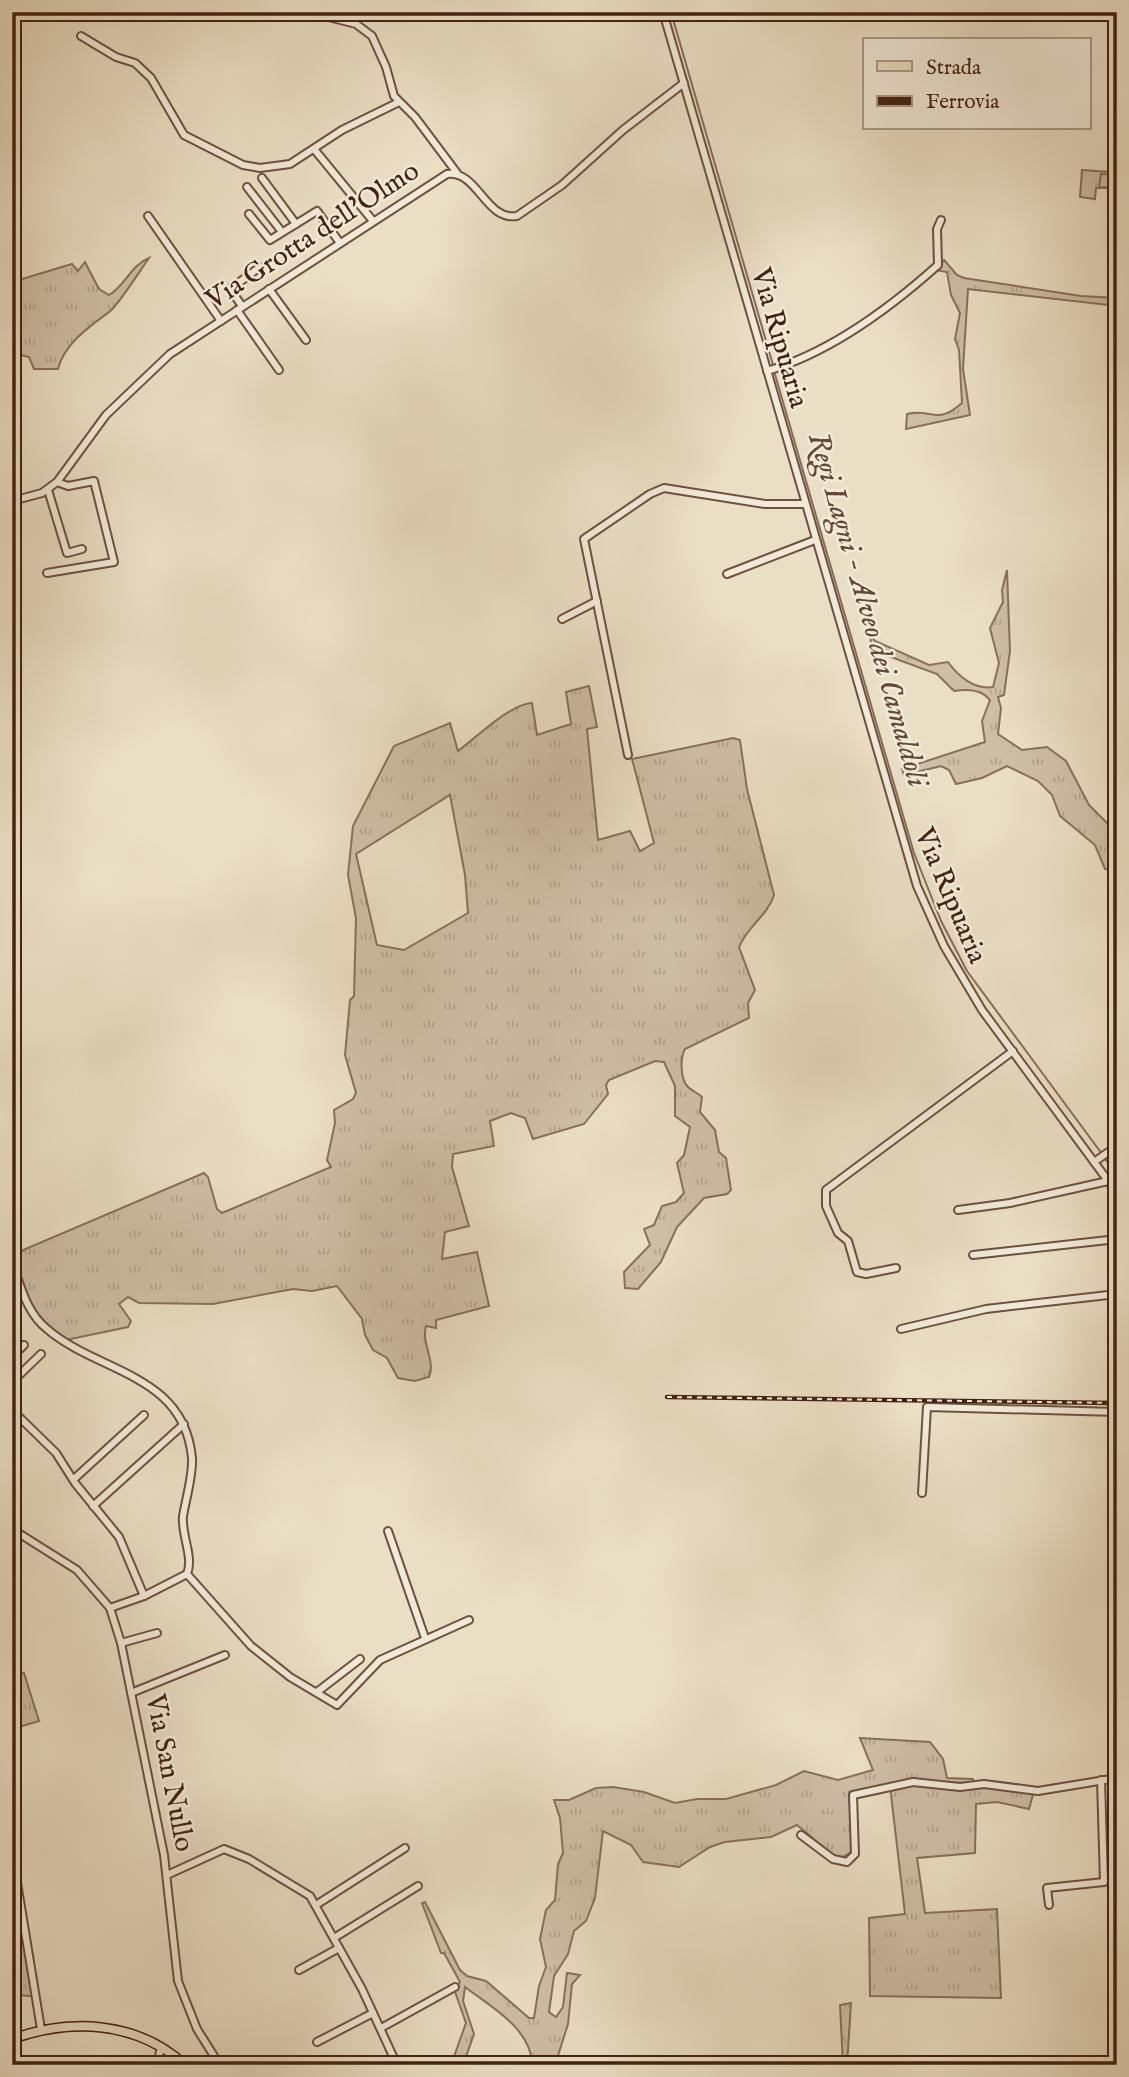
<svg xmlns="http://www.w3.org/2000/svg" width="1129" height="2077" viewBox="0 0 1129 2077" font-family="'IM FELL English',serif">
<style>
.grass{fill:url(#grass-tufts);stroke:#89705c;stroke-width:2;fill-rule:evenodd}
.garden{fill:#cebea6;stroke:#89705c;stroke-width:2}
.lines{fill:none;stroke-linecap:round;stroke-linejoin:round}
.stream{stroke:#866c58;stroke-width:2}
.minor-casing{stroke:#6e513e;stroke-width:10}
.major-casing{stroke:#442212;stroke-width:11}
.minor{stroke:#f1ead9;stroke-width:6}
.major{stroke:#eadec4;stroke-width:8}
.rail-casing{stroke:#442212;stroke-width:4.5}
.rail{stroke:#f1ead9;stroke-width:2;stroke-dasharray:5;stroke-linecap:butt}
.labels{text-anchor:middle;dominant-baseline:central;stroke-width:5;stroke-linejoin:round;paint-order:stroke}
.street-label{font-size:28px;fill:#442212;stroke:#f1ead9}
.water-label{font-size:30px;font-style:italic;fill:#654735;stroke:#f1ead9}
</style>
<defs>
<pattern id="grass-tufts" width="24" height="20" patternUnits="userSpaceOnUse" patternTransform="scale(1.75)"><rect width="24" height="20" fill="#cebea6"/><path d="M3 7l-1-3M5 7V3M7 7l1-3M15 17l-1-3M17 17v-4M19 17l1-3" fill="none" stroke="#b2a38e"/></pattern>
</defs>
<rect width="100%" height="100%" fill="#eadec4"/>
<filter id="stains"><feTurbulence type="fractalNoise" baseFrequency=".00286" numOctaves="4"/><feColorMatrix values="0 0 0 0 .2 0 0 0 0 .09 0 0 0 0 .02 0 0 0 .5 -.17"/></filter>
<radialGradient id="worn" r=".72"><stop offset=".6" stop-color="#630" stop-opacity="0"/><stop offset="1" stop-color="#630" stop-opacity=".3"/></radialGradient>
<g class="grass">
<polygon points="1082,170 1110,172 1109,188 1096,188 1095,199 1080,197"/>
<path d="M149 258C141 269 117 307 109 312 90 326 64 344 58 369H34L29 357 12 353V282L72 264 78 271 85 262 99 289 109 295C125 286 131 265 149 258Z"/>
<path d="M944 260 957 275 964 278 1081 296 1117 298V306L968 289 963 369 970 415 906 429 907 414C932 408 936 426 962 403L959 350 955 339 960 313 951 295 947 272 936 270Z"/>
<path d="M1007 570 1010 651 1004 695 998 697 1001 708 998 734 1022 750 1047 747 1066 761 1089 805 1117 833V870L1105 869 1095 845 1060 816 1052 795 1038 781 1007 766 982 778 956 784 949 770 941 766 904 775 902 769 985 742 982 721 990 700C982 689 966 689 954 691L937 674 872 650 870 635 875 641 929 665 948 662C958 676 974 690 993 687L999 663 990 628 1003 602 1002 590Z"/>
<path d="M589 686 597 727 587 729 598 840 630 831 640 851 654 843 632 759 733 738 740 740 747 789 774 895C768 915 747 927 739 947L755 990 748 1003 749 1018 685 1049C680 1058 680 1079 688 1087 692 1091 698 1093 702 1097L700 1112 715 1130 719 1152 726 1158 731 1190 727 1194 704 1198 677 1227 661 1262 638 1289 625 1288 624 1272 650 1245 644 1229 654 1225 662 1206 676 1202 684 1193 677 1163 684 1155 690 1127 675 1116V1086L664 1062 655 1061 609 1080 606 1085 608 1094 584 1124 533 1139 525 1118 511 1113 490 1121 494 1146 453 1154 452 1167 469 1226 445 1232 442 1259 477 1252 489 1306 436 1320V1328L426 1326C421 1343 436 1362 429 1377L415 1381 398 1378 387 1358 373 1350 365 1335 362 1319 337 1286 312 1291 293 1289 213 1304 139 1303 128 1297 119 1304 131 1321 128 1327 66 1340C40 1321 17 1294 16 1260L23 1250 204 1173 208 1177 217 1209 222 1213 331 1167 327 1160 335 1123 334 1110 353 1099 356 1093 345 1055 350 1000 354 996 356 918 348 875 353 826 394 746 450 723 458 751C477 737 510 704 532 703L537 735 571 724 566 692ZM450 795 465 875 468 913 404 950 377 945 356 854Z"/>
<polygon points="24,1673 39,1721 12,1729 12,1676"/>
<path d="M860 1738 930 1742 943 1759 947 1778 973 1779V1783L894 1782 849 1795 853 1851 841 1858 834 1856 797 1825 771 1837 725 1842 710 1847 679 1867 643 1862 631 1845 603 1831 595 1898 586 1921 574 1931 568 1954 554 1976 549 2012 556 2017 563 2007 567 1973 580 1975 572 1984 568 2024 555 2065H533C529 2027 494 2009 465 1987L463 2001 474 2034 463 2065H451L466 2023 454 1989 460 1982 444 1953H441L422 1903 425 1902 460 1970 467 1976 486 1981 529 2018H534L539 1986 546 1967 540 1939 546 1910 555 1900 558 1864 563 1853 560 1818 554 1800H569L596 1788 613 1787 644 1792 675 1803 697 1799H726L776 1785 804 1771 838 1780 873 1770Z"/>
<polygon points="899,1784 990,1786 1034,1791 1029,1809 997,1802 976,1804 975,1853 917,1858 925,1913 997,1909 1001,1998 870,1996 869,1918 905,1914 890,1786"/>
<polygon points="12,1927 24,1927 32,1996 12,1995"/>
<polygon points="851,2003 847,2065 843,2065 840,2005"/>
</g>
<polygon class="garden" points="1101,174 1117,175 1117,188 1099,187"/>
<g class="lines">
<g class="stream">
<polyline points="671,12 773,365"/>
<polyline points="774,371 914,853 941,921 967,971 1102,1154"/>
<polyline points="1105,1159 1117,1175"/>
</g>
<defs>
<g id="minor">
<polyline points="309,12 356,24 372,36 386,67 394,96 415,117 457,173"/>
<polyline points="663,12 917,886 944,946 982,1010 1117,1193"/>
<polyline points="81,36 116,57 135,63 151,78 184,135 243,165 260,168 290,164 342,130 399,102"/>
<polyline points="314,149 373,221"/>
<polyline points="262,178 296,224"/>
<polyline points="247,187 282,232"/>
<polyline points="249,214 270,240 317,211 340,243"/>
<polyline points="148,216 221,321"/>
<polyline points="269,289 306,340"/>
<polyline points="242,306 230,289 260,267"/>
<polyline points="237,310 279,370"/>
<path d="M767 371C829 353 890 308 938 265L937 229 941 220"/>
<polyline points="48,490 67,553 82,549"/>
<path d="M12 501 42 493 57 482 106 415 170 354 447 174C478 170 485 221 517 216L562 185 623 130 684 83"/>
<polyline points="47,573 114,562 94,481 68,486 57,482"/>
<polyline points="727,574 815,540"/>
<polyline points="562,619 597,601"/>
<polyline points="628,755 584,539 650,494 664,488 765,504 805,504"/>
<polyline points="1094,1162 1117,1146"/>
<polyline points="958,1210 1010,1203 1108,1181"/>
<polyline points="973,1255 1117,1239"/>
<path d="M12 1263C21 1286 26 1312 47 1329 98 1373 184 1373 192 1458 193 1476 186 1498 183 1516 181 1535 194 1557 187 1574L144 1596 110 1608"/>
<polyline points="896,1268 866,1274 857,1272 848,1241 838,1233 826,1206 826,1190 1013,1051"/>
<polyline points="901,1329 986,1309 1117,1294"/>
<polyline points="12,1357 24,1345"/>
<polyline points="12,1382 41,1354"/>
<polyline points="12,1410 56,1453 75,1483 119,1537 144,1596"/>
<polyline points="74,1479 144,1415"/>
<polyline points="922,1493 927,1407 1117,1412"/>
<polyline points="93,1506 184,1424"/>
<polyline points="12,1529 77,1570 110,1608 121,1643 164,1855 178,1981 197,2029 219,2064"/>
<polyline points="388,1531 425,1638"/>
<polyline points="187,1574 251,1646 290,1677 337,1705 380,1660 469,1620"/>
<polyline points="121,1643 157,1633"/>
<polyline points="317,1692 360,1659"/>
<polyline points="131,1693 225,1655"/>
<polyline points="801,1835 833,1859 847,1862 855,1854 853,1795 913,1782 960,1787 984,1784 1038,1791 1117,1778"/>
<polyline points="12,1852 41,2029"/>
<polyline points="167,1875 224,1849 249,1859 310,1896 362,1989 397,2065"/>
<polyline points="316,1905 405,1848"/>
<polyline points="1049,1905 1047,1888 1104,1882 1101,1780"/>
<polyline points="334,1938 418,1886"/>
<polyline points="299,1970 339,1948"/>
<polyline points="381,2028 455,1987"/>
<polyline points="317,2042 373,2013"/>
<polyline points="157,2065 161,2047"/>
</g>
<g id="major">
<path d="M12 2039C71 2018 137 2021 185 2065"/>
<polyline points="215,2065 217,2061"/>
</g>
</defs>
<use href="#minor" class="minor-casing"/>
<use href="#major" class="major-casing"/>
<use href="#minor" class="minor"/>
<use href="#major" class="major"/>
<defs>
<polyline id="rail" points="667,1397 1117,1403"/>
</defs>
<use href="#rail" class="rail-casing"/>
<use href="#rail" class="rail"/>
</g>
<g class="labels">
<g class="street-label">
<text transform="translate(313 236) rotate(-33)">Via Grotta dell'Olmo</text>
<text transform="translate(779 338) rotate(74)">Via Ripuaria</text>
<text transform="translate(950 896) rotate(67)">Via Ripuaria</text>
<text transform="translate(169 1773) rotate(79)">Via San Nullo</text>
</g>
<g class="water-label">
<text transform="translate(867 610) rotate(74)">Regi Lagni - Alveo dei Camaldoli</text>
</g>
</g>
<rect width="1129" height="2077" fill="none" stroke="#eadec4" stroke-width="42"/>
<rect x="14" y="14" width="1101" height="2049" fill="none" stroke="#442212" stroke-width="3.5"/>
<rect x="21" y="21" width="1087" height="2035" fill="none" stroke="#442212" stroke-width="2"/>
<rect x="863" y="38" width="228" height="91" fill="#f1ead9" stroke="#ac9a89" stroke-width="2"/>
<rect x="877" y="61" width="35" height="10" fill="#eadec4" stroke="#ac9a89" stroke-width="2"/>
<text x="926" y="74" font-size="21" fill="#442212">Strada</text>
<rect x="877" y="96" width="35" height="10" fill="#442212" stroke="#ac9a89" stroke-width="2"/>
<text x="926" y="108" font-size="21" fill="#442212">Ferrovia</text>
<rect width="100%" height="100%" filter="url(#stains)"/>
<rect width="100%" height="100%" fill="url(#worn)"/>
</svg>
